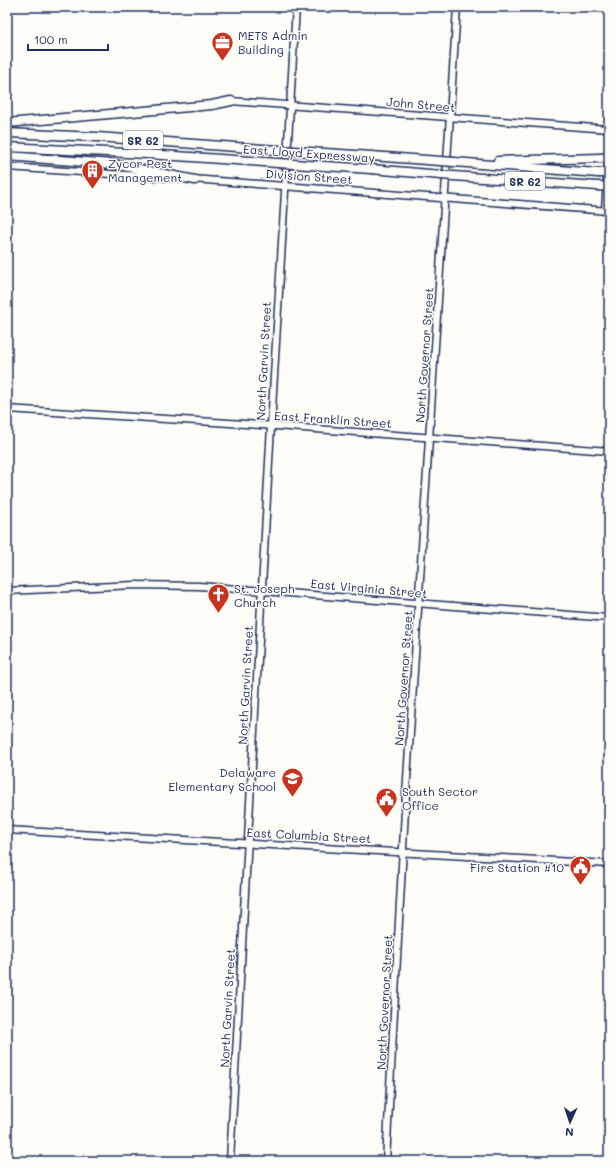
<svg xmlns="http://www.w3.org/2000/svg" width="616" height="1168" viewBox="0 0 616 1168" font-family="Mali,sans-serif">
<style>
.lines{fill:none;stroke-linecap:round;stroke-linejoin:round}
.secondary-casing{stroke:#1b2f5e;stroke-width:9}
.highway-casing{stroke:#1b2f5e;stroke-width:11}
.secondary{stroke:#fdfcf7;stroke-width:6}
.highway{stroke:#fdfcf7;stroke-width:8}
.highway-bridge-casing{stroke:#1b2f5e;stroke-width:11;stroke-linecap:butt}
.highway-bridge{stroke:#fdfcf7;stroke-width:8}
.labels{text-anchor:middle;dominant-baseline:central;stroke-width:3;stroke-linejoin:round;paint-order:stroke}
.shield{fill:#fdfcf7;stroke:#5f6c8c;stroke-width:1}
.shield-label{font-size:11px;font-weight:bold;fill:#1b2f5e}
.poi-label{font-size:12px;fill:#1b2f5e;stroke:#fdfcf7;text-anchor:start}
.street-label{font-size:12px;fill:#1b2f5e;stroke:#fdfcf7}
</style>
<rect width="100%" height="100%" fill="#fdfcf7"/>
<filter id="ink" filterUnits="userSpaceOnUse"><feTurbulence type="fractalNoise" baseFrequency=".025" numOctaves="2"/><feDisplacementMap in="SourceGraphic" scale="8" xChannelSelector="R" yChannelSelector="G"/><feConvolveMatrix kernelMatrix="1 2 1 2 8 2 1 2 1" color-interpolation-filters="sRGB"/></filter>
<g filter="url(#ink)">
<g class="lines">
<defs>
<g id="secondary">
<polyline points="231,101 609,129"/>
<polyline points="7,167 171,178"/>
<polyline points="192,179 609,211"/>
<polyline points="605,210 609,151"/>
<polyline points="7,409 276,426 609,451"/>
<polyline points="7,591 135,585 199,586 609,618"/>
<polyline points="7,830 609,864"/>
<polyline points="230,1161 271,426 296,7"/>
<polyline points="386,1161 405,810 457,7"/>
</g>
<g id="highway">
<polyline points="7,123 212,105 231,101"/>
<polyline points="7,133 97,137 278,150"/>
<polyline points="7,147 147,154 278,163"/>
<polyline points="294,151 371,156"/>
<polyline points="7,156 113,164 195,180"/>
<polyline points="498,161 600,158"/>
<polyline points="454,162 598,173"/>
<polyline points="293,164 371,169"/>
<polyline points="453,176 598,186"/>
</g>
</defs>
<use href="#secondary" class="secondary-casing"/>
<use href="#highway" class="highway-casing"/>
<use href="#secondary" class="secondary"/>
<use href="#highway" class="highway"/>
<defs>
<g id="highway-bridge">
<polyline points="278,150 294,151"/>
<polyline points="371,156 454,162"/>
<polyline points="600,158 609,157"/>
<polyline points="278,163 293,164"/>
<polyline points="371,169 453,176"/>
<polyline points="598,173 609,173"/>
<polyline points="598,186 609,187"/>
</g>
</defs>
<use href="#highway-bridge" class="highway-bridge-casing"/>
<use href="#highway-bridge" class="highway-bridge"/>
</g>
</g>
<defs>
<symbol id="office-pin" viewBox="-11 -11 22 30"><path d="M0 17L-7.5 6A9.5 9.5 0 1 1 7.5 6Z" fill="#c8321e" stroke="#fdfcf7"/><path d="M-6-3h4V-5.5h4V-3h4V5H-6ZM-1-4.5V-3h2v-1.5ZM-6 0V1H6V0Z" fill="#fff"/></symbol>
<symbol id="building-pin" viewBox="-11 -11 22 30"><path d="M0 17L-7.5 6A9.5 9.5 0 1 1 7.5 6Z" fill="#c8321e" stroke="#fdfcf7"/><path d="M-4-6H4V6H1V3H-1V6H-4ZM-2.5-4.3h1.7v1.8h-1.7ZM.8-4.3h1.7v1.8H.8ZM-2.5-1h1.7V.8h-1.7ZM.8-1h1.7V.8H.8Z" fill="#fff"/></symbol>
<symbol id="church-pin" viewBox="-11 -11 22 30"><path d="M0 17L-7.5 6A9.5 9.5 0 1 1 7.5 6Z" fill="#c8321e" stroke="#fdfcf7"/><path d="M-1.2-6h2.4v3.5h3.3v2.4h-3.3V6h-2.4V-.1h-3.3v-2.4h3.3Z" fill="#fff"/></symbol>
<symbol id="school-pin" viewBox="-11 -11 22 30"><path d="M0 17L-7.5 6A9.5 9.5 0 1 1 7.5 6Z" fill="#c8321e" stroke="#fdfcf7"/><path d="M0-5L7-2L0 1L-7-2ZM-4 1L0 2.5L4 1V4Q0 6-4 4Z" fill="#fff"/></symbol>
<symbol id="civic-pin" viewBox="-11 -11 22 30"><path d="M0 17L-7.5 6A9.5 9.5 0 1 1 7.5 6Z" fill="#c8321e" stroke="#fdfcf7"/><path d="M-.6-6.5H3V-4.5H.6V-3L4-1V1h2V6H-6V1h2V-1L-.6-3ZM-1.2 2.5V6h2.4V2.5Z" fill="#fff"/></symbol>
</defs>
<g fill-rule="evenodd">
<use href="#office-pin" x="210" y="30" width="25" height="34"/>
<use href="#building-pin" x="80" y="158" width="25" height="34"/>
<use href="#church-pin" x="206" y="582" width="25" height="34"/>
<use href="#school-pin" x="280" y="766" width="25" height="34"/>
<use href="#civic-pin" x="374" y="786" width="25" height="34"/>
<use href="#civic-pin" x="568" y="854" width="25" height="34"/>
</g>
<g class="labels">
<g class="shield">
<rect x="123" y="131" width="40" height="18" rx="3"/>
<rect x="505" y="172" width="40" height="18" rx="3"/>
</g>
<g class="shield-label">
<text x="143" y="140">SR 62</text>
<text x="525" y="181">SR 62</text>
</g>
<g class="poi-label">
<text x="238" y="35">METS Admin<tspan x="238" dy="14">Building</tspan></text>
<text x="108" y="163">Zycor Pest<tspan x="108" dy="14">Management</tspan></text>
<text x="234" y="588">St. Joseph<tspan x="234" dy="14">Church</tspan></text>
<text x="276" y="772" text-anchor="end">Delaware<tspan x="276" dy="14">Elementary School</tspan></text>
<text x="402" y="791">South Sector<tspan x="402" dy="14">Office</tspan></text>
<text x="564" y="867" text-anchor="end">Fire Station #10</text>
</g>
<g class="street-label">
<text transform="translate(421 104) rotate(5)">John Street</text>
<text transform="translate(309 153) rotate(4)">East Lloyd Expressway</text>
<text transform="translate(309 176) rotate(4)">Division Street</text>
<text transform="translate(424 355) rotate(-86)">North Governor Street</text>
<text transform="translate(263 361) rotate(-87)">North Garvin Street</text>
<text transform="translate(333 419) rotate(4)">East Franklin Street</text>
<text transform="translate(369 588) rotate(5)">East Virginia Street</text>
<text transform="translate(403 678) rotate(-86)">North Governor Street</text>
<text transform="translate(245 685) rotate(-87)">North Garvin Street</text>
<text transform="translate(309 835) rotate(3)">East Columbia Street</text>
<text transform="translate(384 1002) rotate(-87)">North Governor Street</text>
<text transform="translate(227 1008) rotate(-87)">North Garvin Street</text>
</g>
</g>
<rect width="616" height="1168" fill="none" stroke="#fdfcf7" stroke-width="24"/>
<rect x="12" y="12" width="592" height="1144" fill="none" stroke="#1b2f5e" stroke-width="1.5" filter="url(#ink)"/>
<g transform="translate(570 1122) rotate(183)" stroke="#fdfcf7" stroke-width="3" paint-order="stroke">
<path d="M0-3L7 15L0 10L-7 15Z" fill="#1b2f5e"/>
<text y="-6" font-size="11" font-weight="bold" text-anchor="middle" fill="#1b2f5e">N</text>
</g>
<path d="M28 44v6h80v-6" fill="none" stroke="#1b2f5e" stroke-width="2"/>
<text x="34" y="44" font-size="12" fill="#1b2f5e" stroke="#fdfcf7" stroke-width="3" paint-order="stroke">100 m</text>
</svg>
